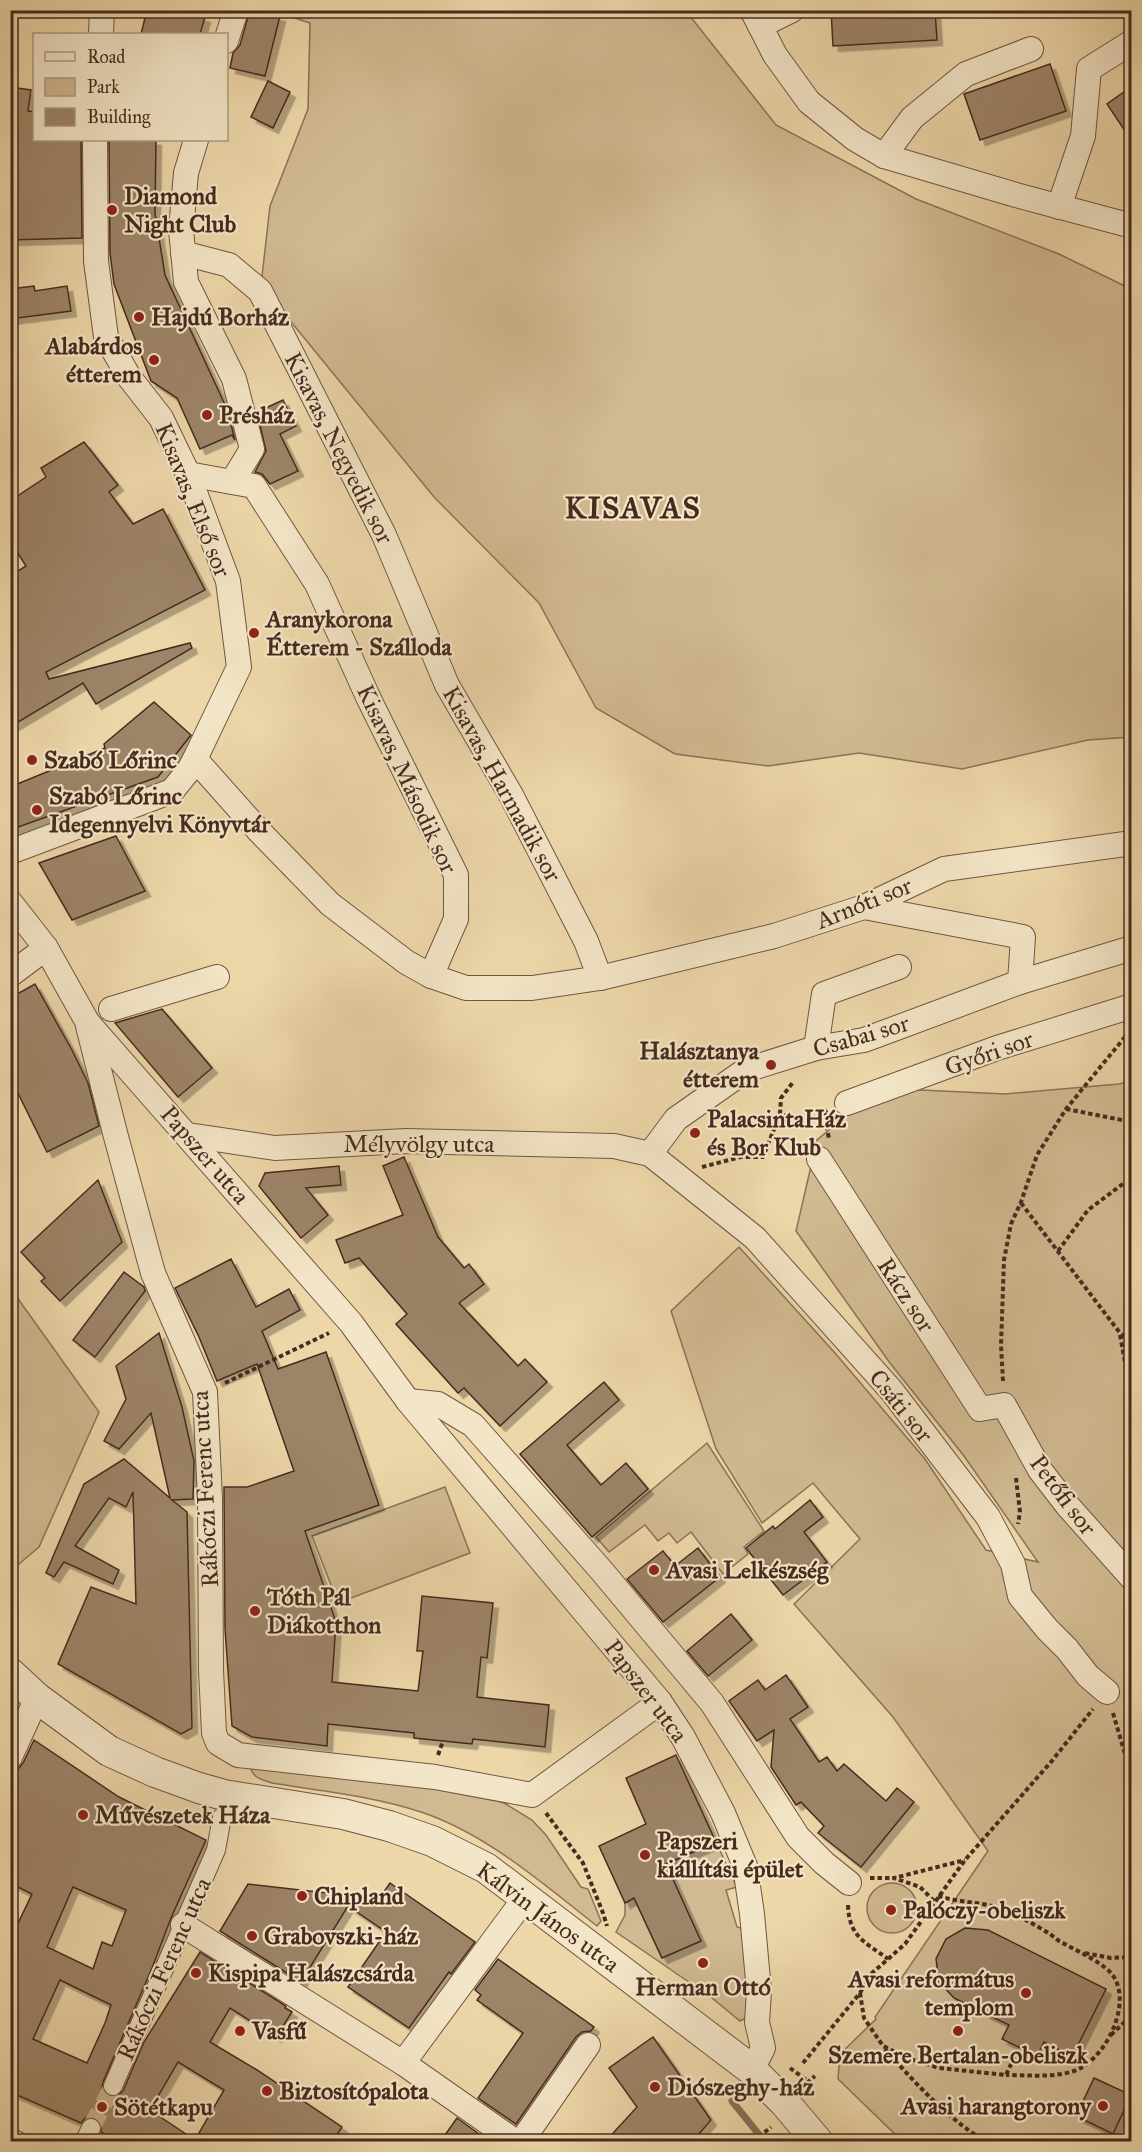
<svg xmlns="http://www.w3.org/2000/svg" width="1142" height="2152" viewBox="0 0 1142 2152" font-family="'IM FELL Great Primer',serif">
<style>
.green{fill:#d1ba92;stroke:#8c7258;stroke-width:1.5}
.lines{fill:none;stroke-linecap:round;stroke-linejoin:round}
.stream{stroke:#886f56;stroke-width:7}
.building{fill:#9d8467;stroke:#462b1f;stroke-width:1.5;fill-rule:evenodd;filter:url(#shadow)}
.pedestrian-tunnel{stroke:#ccb58d;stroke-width:18;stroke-dasharray:18 9;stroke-linecap:butt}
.pedestrian-casing{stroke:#705642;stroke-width:20}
.minor-casing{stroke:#705642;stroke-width:26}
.tertiary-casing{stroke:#705642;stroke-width:32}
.path{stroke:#462b1f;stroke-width:4;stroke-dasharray:4.5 3;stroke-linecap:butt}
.pedestrian{stroke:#f3e5c7;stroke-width:18}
.minor{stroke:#f3e5c7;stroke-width:24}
.tertiary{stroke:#f3e5c7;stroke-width:30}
.tram{stroke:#462b1f;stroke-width:1.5}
.poi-dot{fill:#8f2418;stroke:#f3e5c7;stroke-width:2}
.labels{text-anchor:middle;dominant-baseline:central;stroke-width:4.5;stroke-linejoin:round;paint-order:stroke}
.poi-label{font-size:24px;font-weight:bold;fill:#462b1f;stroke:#f3e5c7;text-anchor:start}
.street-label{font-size:24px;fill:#462b1f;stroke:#f3e5c7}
.district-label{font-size:30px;font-weight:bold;letter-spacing:1.5px;fill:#462b1f;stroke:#f3e5c7}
</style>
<defs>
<filter id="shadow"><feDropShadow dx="5.5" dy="5.5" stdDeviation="0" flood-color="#0004"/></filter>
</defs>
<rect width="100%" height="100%" fill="#edd7a9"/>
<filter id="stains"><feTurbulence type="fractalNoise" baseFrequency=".00333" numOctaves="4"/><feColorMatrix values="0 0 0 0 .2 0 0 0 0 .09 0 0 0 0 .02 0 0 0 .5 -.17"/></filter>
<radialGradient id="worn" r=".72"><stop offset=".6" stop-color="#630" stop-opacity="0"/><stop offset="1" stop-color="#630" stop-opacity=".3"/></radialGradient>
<g class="green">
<polygon points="273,11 686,11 776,125 916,199 1059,254 1131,289 1131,737 1088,740 962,769 859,753 768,766 675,754 596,708 539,603 434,497 261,285 270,206 308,109 310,23"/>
<polygon points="1131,1081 1131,2141 902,2141 838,2079 840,2054 876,2019 875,2017 988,1851 893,1717 794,1604 860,1539 813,1483 762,1523 716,1449 671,1311 739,1247 835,1353 925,1459 986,1550 1038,1562 964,1456 890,1363 796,1231 817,1140 879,1088 1005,1094 1119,1084"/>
<polygon points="11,1289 99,1412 39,1547 19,1564 10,1552"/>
<polygon points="707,1443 764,1531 744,1547 748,1554 723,1574 691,1532 677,1543 669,1533 658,1541 645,1525 609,1552 596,1537"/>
<polygon points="445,1487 470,1553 338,1603 312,1536"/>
<path d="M250 1763 463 1788 504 1803 532 1820 546 1835 581 1887 588 1889 601 1921 597 1926C543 1884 487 1834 421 1812 373 1796 322 1791 272 1783 260 1779 251 1778 250 1763Z"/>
<polygon points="716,1842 737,1887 726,1890 737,1927 744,1929 750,2016 740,2021 712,1998 616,1932 625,1915 625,1903 634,1898 662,1958 700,1941 666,1864"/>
<circle cx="892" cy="1908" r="25"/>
</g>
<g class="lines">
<polyline class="stream" points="732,2101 765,2142"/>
</g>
<g class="building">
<polygon points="147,10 179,10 205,17 200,34 141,34"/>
<polygon points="250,10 280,16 265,76 230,68 233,53 240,45"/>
<polygon points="831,10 935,10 937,40 833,46"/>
<polygon points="1050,64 1066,111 980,140 964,94"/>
<polygon points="268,81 290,92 273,128 251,117"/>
<polygon points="10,87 31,90 28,111 34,112 34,140 81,140 82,238 10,240"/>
<polygon points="1131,87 1131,140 1107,104"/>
<polygon points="109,140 156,140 155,213 165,275 227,409 235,440 232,435 200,449 177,398 151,381 114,284 110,253"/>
<polygon points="34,286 35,291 67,286 71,311 10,319 10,289"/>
<polygon points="283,400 296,426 280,434 298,471 270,484 262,474 255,472 266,451 257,412"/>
<polygon points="84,442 118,485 109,492 133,524 163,509 205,590 46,672 49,679 190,643 192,648 96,704 83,683 10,727 10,576 26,566 10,541 10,501 46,477 41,468"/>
<polygon points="154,702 191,735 158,777 10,830 10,787 105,748 104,744"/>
<polygon points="116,836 145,891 72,920 39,863"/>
<polygon points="35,984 72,1050 88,1083 99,1126 47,1152 10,1077 10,998"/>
<polygon points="162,1009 212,1068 178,1097 115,1023"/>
<polygon points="404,1157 438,1237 464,1268 469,1264 484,1284 459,1303 518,1366 525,1359 547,1382 500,1426 464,1388 458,1393 396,1324 407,1314 359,1258 345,1263 336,1240 403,1215 383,1166"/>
<polygon points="339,1166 341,1185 306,1188 328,1215 301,1238 259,1186 265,1173"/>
<polygon points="98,1180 122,1242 60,1301 41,1281 45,1278 21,1252"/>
<polygon points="231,1259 256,1307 289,1289 300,1310 262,1331 278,1369 326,1352 379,1505 305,1531 336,1622 332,1682 418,1691 423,1651 417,1651 422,1596 493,1603 487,1658 481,1657 477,1697 549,1705 545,1747 473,1739 472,1744 414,1738 414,1733 328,1724 327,1746 252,1737 232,1726 225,1629 224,1487 247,1487 294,1471 257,1364 217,1381 199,1337 175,1288"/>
<polygon points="124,1272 144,1287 145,1291 95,1357 73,1340"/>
<polygon points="159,1333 182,1407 194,1461 193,1499 172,1500 187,1512 192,1728 181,1734 58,1664 91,1587 136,1604 133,1492 126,1507 109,1498 75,1546 119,1570 113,1584 64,1562 54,1577 46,1573 84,1484 124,1459 170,1498 151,1413 119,1449 104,1441 126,1399 116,1366"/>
<polygon points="604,1382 619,1400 567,1445 601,1485 626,1463 648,1489 592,1537 520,1454"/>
<polygon points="810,1500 823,1517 804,1532 827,1562 783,1595 746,1548 773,1526 775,1529"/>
<polygon points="698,1548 720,1577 663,1622 627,1579 663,1551 675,1566"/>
<polygon points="731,1614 752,1640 708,1676 687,1651"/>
<polygon points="786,1675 808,1707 790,1719 819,1762 827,1757 837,1771 844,1764 886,1801 897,1788 914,1802 861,1867 818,1833 824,1826 801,1802 796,1805 771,1767 774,1730 757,1741 729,1701 758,1680 765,1690"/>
<path d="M34 1740 119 1797 206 1840 171 1918 152 1968 103 2082 102 2088 104 2093 115 2097 123 2091 144 2042 200 1952 286 2006 285 2008 292 2012 276 2037 230 2008 210 2042 257 2070 342 2127 332 2142H119L101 2132V2122L95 2118H85L81 2123 10 2092V1940L32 1894 10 1883V1787L18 1769 23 1763ZM73 1887 126 1910 112 1946 102 1942 93 1969 47 1947ZM60 1980 111 2005 105 2023 87 2063 33 2039ZM178 2062 224 2090 195 2140 150 2110Z"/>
<polygon points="676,1755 716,1842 666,1864 701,1941 662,1958 634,1898 625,1903 599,1846 646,1824 626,1778"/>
<polygon points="390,1883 475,1942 451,1974 449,1972 409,2028 348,1987 386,1932 348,1906 301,1982 220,1931 248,1884 379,1899"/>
<polygon points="965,1928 988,1930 1106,1989 1072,2057 1044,2042 1037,2056 1002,2039 1009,2025 954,1998 939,1982 936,1959 946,1939"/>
<polygon points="498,1959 594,2027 591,2031 582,2032 576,2037 516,2124 478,2098 523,2033 477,2000 481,1995 475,1990"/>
<polygon points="653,2037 711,2120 692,2142 605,2142 637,2107 609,2068"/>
<polygon points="1094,2078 1131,2095 1113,2134 1076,2116"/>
<polygon points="457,2118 490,2142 440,2142"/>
</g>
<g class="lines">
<polyline class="pedestrian-tunnel" points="91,2128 113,2086"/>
<defs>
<g id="pedestrian">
<polyline points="113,2086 216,1850 222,1817"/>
<polyline points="10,2137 20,2142"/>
<polyline points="84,2142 91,2128"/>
</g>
<g id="minor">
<polyline points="752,10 775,55 809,102 855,139 884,156 1016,195 1132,226"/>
<polyline points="760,26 792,10"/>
<polyline points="101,34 102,10"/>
<polyline points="226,41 236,10"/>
<polyline points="95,140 96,261 106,337 129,377 161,418 188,474 228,581 239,667 195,759"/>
<polyline points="196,140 186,173 181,230 186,282 234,379 252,449 232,482"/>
<polyline points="884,156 912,118 966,74 1031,49"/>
<polyline points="1059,207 1083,136 1089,69 1132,42"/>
<polyline points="183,253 229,265 260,291 384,535 447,685 511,795 586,941 600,978"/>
<polyline points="188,474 254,486 317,584 368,697 456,875 456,919 431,976"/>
<polyline points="10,852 172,791 189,770 195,759 260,832 330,904 406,962 431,976 466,988 532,988 600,978 774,936 864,907 944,869 1132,843"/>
<polyline points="10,902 46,948 88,1023 351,1323 408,1401 660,1702 683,1737 723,1813 745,1866 752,1914 759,1991 757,2022 763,2048 752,2070"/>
<polyline points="864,907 1023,937 1020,982"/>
<polyline points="10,975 46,948"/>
<polyline points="111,1009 217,977"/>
<polyline points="88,1026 115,1133 153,1273 205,1392 210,1499 211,1670 214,1733 218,1743 238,1755 435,1777 532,1795 660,1702"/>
<polyline points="816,1048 824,994 899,967"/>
<polyline points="847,1103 997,1048 1132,1006"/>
<polyline points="188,1135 275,1148 406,1141 614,1146 650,1154 755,1238 891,1390 988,1517 1013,1564 1020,1596 1047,1629 1067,1649 1088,1676 1107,1692"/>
<polyline points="650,1154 676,1119 746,1070 816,1048 864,1040 1020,982 1132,948"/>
<polyline points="819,1159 980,1409 1004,1405 1040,1470 1067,1505 1132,1578"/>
<polyline points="408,1401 438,1404 473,1425 601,1570 712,1703 798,1837 824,1863 849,1883"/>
<polyline points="10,1757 37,1698"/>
<polyline points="183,1925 403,2063"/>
<polyline points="516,2142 403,2063 525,1898"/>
<polyline points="521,2142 588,2045"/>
</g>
<polyline id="tertiary" points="10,1673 37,1698 109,1751 155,1772 199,1788 224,1795 343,1814 389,1826 432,1841 486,1868 752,2070 785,2103 818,2142"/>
</defs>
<use href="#pedestrian" class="pedestrian-casing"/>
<use href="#minor" class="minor-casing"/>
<use href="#tertiary" class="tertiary-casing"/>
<g class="path">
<polyline points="1066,1109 1132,1122"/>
<polyline points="824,1111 829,1139"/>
<polyline points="780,1114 781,1098 794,1081"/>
<polyline points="702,1167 741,1157 763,1157 780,1114 808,1122 827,1110"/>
<polyline points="1021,1203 1120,1333 1132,1344"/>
<polyline points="1058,1251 1088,1210 1132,1177"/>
<polyline points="1120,1335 1132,1399"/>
<polyline points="1003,1381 1001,1345 1004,1260 1011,1224 1021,1202 1037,1155 1066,1109 1129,1032"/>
<polyline points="225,1383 329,1333"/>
<polyline points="1016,1478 1020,1512 1018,1524"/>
<polyline points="1113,1713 1132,1778"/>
<polyline points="438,1755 443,1741"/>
<polyline points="546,1813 583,1863 603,1913 607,1926"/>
<polyline points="870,1878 894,1878"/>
<path d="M938 1896C955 1901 971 1902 988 1905 1008 1909 1032 1923 1050 1934 1054 1937 1057 1940 1061 1942 1077 1951 1094 1958 1108 1970 1137 1996 1107 2060 1074 2071 1053 2078 1027 2075 1006 2075"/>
<polyline points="934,1901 920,1887 894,1878 965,1860"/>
<path d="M848 1905C849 1937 865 1942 888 1959"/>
<polyline points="1085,1953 1111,1958 1132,1957"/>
<polyline points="860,1993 864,2018 883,2046 907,2058 939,2068 1006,2075 1019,2047"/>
<polyline points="1111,2035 1132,2015"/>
<path d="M885 2049C916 2084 946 2117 986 2142"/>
<polyline points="803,2063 860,1993 871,1974 905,1944 965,1860 1051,1762 1093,1709"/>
<polyline points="790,2068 809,2082"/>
<polyline points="807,2083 815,2076"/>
<polyline points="753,2142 771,2127"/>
</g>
<use href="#pedestrian" class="pedestrian"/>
<use href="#minor" class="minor"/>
<use href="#tertiary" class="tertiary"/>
<polyline class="tram" points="10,2131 32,2142"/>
</g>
<g class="poi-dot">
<circle cx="112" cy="210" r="6"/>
<circle cx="139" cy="317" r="6"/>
<circle cx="154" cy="360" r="6"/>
<circle cx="207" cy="415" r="6"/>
<circle cx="254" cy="633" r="6"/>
<circle cx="32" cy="760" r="6"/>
<circle cx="37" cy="810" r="6"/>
<circle cx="771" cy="1065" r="6"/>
<circle cx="695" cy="1133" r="6"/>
<circle cx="654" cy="1570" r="6"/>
<circle cx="255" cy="1611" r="6"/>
<circle cx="83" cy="1815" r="6"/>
<circle cx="645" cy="1855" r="6"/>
<circle cx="302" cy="1896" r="6"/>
<circle cx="891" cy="1910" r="6"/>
<circle cx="252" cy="1936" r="6"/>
<circle cx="703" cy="1963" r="6"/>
<circle cx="196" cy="1973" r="6"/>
<circle cx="1026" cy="1993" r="6"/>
<circle cx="240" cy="2031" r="6"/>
<circle cx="958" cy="2031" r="6"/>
<circle cx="655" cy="2087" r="6"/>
<circle cx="267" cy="2091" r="6"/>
<circle cx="1103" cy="2106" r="6"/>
<circle cx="102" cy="2107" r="6"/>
</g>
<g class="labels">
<g class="poi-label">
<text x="124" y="196">Diamond<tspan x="124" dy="28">Night Club</tspan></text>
<text x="151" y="317">Hajdú Borház</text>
<text x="142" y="346" text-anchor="end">Alabárdos<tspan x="142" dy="28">étterem</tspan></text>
<text x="219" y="415">Présház</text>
<text x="266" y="619">Aranykorona<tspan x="266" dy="28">Étterem - Szálloda</tspan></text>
<text x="44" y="760">Szabó Lőrinc</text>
<text x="49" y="796">Szabó Lőrinc<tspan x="49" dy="28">Idegennyelvi Könyvtár</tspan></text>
<text x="759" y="1051" text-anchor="end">Halásztanya<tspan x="759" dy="28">étterem</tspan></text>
<text x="707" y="1119">PalacsintaHáz<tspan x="707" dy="28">és Bor Klub</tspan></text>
<text x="666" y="1570">Avasi Lelkészség</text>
<text x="267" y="1597">Tóth Pál<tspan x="267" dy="28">Diákotthon</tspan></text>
<text x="95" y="1815">Művészetek Háza</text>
<text x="657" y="1841">Papszeri<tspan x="657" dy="28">kiállítási épület</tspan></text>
<text x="314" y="1896">Chipland</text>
<text x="903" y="1910">Palóczy-obeliszk</text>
<text x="264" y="1936">Grabovszki-ház</text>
<text x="208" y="1973">Kispipa Halászcsárda</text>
<text x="1014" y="1979" text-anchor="end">Avasi református<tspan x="1014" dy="28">templom</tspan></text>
<text x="703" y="1987" text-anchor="middle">Herman Ottó</text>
<text x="252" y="2031">Vasfű</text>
<text x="958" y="2055" text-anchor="middle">Szemere Bertalan-obeliszk</text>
<text x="667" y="2087">Diószeghy-ház</text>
<text x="279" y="2091">Biztosítópalota</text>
<text x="1091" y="2106" text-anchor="end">Avasi harangtorony</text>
<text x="114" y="2107">Sötétkapu</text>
</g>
<g class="street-label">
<text transform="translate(339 448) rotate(63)">Kisavas, Negyedik sor</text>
<text transform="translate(193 500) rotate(68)">Kisavas, Első sor</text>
<text transform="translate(407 779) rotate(65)">Kisavas, Második sor</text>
<text transform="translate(502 784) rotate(61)">Kisavas, Harmadik sor</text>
<text transform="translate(864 903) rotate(-22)">Arnóti sor</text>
<text transform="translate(861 1036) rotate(-16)">Csabai sor</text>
<text transform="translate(989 1053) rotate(-19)">Győri sor</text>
<text x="419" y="1144">Mélyvölgy utca</text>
<text transform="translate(205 1155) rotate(49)">Papszer utca</text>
<text transform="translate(906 1295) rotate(57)">Rácz sor</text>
<text transform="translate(901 1406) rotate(51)">Csáti sor</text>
<text transform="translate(205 1489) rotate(-93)">Rákóczi Ferenc utca</text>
<text transform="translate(1063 1495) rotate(53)">Petőfi sor</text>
<text transform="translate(646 1691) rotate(53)">Papszer utca</text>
<text transform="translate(548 1917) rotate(36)">Kálvin János utca</text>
<text transform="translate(164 1969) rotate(-66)">Rákóczi Ferenc utca</text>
</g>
<g class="district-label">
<text x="633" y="508">KISAVAS</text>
</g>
</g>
<rect width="1142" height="2152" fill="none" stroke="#edd7a9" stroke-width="36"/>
<rect x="12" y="12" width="1118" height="2128" fill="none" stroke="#462b1f" stroke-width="3"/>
<rect x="18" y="18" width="1106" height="2116" fill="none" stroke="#462b1f" stroke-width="1.5"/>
<rect x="33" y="33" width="195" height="108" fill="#f3e5c7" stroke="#ae9b84" stroke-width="1.5"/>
<rect x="45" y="52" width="30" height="9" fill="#f3e5c7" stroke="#ae9b84" stroke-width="1.5"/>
<text x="87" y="63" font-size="18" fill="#462b1f">Road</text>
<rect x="45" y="78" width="30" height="18" fill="#d1ba92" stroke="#ae9b84" stroke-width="1.5"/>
<text x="87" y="93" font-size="18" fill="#462b1f">Park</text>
<rect x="45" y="108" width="30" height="18" fill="#9d8467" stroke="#ae9b84" stroke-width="1.5"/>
<text x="87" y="123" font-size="18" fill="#462b1f">Building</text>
<rect width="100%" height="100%" filter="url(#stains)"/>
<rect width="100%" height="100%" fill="url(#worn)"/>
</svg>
